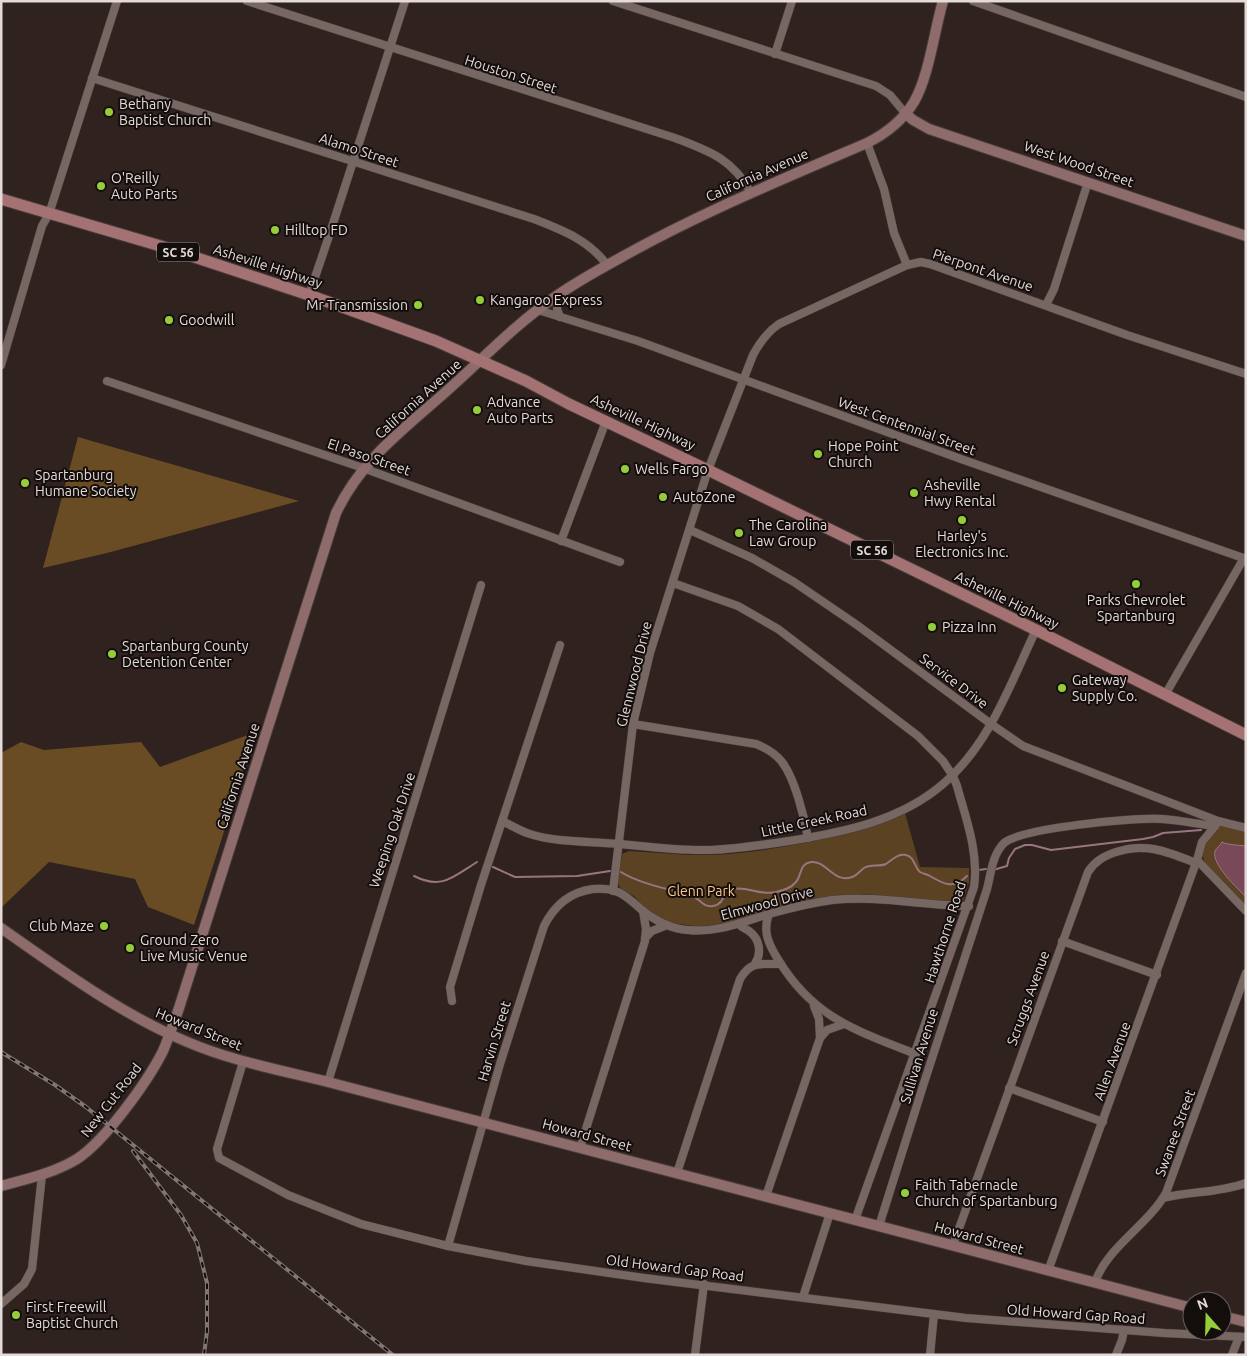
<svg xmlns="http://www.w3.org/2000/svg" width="1247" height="1356" viewBox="0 0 1247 1356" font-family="Ubuntu,sans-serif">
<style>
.green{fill:#5a4223}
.forest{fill:#694b24}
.water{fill:#79495a;stroke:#997580}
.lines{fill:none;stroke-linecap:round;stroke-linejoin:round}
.stream{stroke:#997580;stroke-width:2}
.street-casing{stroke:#483d3b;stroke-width:9}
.secondary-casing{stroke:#483d3b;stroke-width:12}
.primary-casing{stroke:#483d3b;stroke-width:13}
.street{stroke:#776763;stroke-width:8}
.secondary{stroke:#8e6c6b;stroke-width:10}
.primary{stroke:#a57273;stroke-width:11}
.rail-casing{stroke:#817673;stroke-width:4}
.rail{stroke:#130d0c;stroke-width:2;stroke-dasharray:5.5;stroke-linecap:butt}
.poi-dot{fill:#95cc3b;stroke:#130d0c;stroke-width:2}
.labels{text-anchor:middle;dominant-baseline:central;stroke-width:4;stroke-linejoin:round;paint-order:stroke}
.shield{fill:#130d0c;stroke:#a59d9c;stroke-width:1}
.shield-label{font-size:12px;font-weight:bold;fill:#e4dbd9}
.street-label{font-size:14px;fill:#e4dbd9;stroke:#130d0c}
.poi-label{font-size:14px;fill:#e4dbd9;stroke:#130d0c;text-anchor:start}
.park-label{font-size:14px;fill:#fcc98a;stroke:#130d0c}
</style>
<rect width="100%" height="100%" fill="#2f221f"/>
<g class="green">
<path d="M905 813 920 867 969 868V882L963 902H929L867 894 829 897 796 902 730 922 701 927 672 923 656 916 644 907 634 896 621 889 617 882 622 854 629 851C663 853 696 857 729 854 789 849 849 834 905 813Z"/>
<polygon points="1221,822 1246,828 1246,912 1208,873 1200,848"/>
</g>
<g class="forest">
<polygon points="78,437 299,501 107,553 43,568"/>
<polygon points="256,732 194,925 148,907 135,879 49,862 1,908 1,753 21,742 44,750 141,742 160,767"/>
</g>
<path class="water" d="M1222 842C1227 845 1239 845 1246 846V897C1238 889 1211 864 1215 851 1217 847 1221 845 1222 842Z"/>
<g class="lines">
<g class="stream">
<polyline points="493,867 515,877 577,876 610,871"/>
<polyline points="979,870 986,869"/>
<polyline points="993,870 1007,866 1009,858 1015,849 1025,845 1032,845 1051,850 1143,839 1153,837 1163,833 1201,830"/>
<path d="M621 872C635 881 654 886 671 890 677 892 684 892 690 894 699 898 703 908 713 906 720 905 724 899 725 893 740 881 759 897 776 892 784 890 791 888 796 882 802 875 799 864 811 862 826 860 834 884 852 877 856 876 860 871 864 868 871 864 879 867 886 864 892 860 898 853 906 855 915 857 914 867 920 872 923 874 927 874 930 876 945 885 954 889 967 876"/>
<path d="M414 876C442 890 453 877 477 862"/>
</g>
<defs>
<g id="street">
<path d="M247 1 675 138C709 151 733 159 751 193"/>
<polyline points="613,1 876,86 890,95 905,113"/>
<polyline points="973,1 1246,97"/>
<polyline points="775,54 792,1"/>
<path d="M92 78 534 219C562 230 589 240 607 265"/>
<polyline points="867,143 884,189 894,233 907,265"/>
<polyline points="559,294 557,309 560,317"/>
<polyline points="309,295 328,239 405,1"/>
<polyline points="1046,305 1054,289 1088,182"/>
<polyline points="538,310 638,341 961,459 1246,559"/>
<polyline points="1,365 42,226 49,214 117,1"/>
<polyline points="107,381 363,468 620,562"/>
<polyline points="690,530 752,558 794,582 857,625 991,724 1023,746 1218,821 1246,828"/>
<polyline points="561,541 606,421"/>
<path d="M673 583 738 606 778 629 918 736 943 761 953 776 957 786C966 819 979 853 974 887L855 1220"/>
<polyline points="1165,695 1244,558"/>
<path d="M633 724 756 744C766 748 775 753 782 762 795 779 804 816 808 838"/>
<path d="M502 821C511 825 520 831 530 834 558 843 590 841 620 844 650 847 680 851 710 850 737 849 763 845 789 841 844 832 900 821 943 784 990 744 1010 684 1036 630"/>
<polyline points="1216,825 1202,842 1197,860 1246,911"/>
<path d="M613 891 633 724 650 653 708 470 753 355C760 342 767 332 779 324L907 265 921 262 930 264 1127 335 1246 374"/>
<path d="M769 914C762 932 769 945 779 961 814 1018 857 1031 916 1054"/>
<path d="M739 924C742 928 745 928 749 931 760 939 762 953 755 964"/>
<polyline points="645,938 652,931 667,925"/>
<polyline points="1062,941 1157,975"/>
<polyline points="452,1001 450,987 481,885 560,645"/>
<polyline points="814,1006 819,1019 820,1038"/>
<polyline points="243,1062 217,1149 219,1158 288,1195 361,1224 448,1246 526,1261 644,1278 966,1318 1164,1333 1246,1337"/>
<polyline points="328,1082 481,585"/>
<polyline points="1009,1088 1103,1122"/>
<polyline points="580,1148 645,941 646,929 643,911"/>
<path d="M677 1173 740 979C752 959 762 965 781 964"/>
<polyline points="766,1196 820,1038 827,1030 844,1024"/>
<path d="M1163 1198C1190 1191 1219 1193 1246 1183"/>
<path d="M879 1226 923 1086 987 889C991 874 992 855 1004 843 1021 828 1136 817 1162 819 1179 820 1197 824 1215 826"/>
<path d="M953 1245 1088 872C1095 861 1104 856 1116 852 1146 842 1168 852 1196 863"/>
<path d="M448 1246 500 1064 544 926C554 906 570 892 593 889 619 887 626 896 643 911 656 921 671 929 688 930 717 933 742 922 769 914 790 908 811 903 832 900 878 895 923 906 969 906"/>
<polyline points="1048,1271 1197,860"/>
<path d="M1095 1283C1105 1249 1148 1225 1166 1193L1246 973"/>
<polyline points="803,1297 830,1213"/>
<polyline points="1,1304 24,1284 32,1269 42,1175"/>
<polyline points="695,1355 704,1284"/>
<polyline points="930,1355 934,1314"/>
<polyline points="1116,1355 1122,1340 1124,1330"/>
<polyline points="1232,1355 1239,1337"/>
</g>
<g id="secondary">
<polyline points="905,113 913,120 929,129 1246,236"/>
<path d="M1 928C60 969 119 1013 185 1041 231 1061 280 1070 328 1082L1192 1308"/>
<path d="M1 1186C27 1179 54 1173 77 1159 105 1141 148 1081 163 1051 169 1037 174 1022 179 1008L336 513C360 462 400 432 441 396 479 363 514 325 555 297 576 282 598 270 620 258 700 213 783 179 867 143 885 134 903 120 914 102 929 76 934 32 943 1"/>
<polyline points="1222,1316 1246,1322"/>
</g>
<polyline id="primary" points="1,199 164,247 309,295 436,341 526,381 569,404 708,470 1036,630 1246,735"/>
</defs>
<use href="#street" class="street-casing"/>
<use href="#secondary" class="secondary-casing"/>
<use href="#primary" class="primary-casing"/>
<use href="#street" class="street"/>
<use href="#secondary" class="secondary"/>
<use href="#primary" class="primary"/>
<defs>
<g id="rail">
<polyline points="1,1052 55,1085 86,1107 393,1355"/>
<polyline points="133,1151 181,1215 197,1243 207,1283 207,1331 204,1355"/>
</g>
</defs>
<use href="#rail" class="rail-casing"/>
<use href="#rail" class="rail"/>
</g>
<g class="poi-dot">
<circle cx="109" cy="112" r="5"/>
<circle cx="101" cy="186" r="5"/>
<circle cx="275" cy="230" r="5"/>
<circle cx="480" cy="300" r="5"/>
<circle cx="418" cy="305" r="5"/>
<circle cx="169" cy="320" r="5"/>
<circle cx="477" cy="410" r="5"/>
<circle cx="818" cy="454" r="5"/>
<circle cx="625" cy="469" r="5"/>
<circle cx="25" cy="483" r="5"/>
<circle cx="914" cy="493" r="5"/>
<circle cx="663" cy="497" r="5"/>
<circle cx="962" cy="520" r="5"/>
<circle cx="739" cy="533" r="5"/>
<circle cx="1136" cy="584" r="5"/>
<circle cx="932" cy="627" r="5"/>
<circle cx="112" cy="654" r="5"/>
<circle cx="1062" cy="688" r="5"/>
<circle cx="104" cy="926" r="5"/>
<circle cx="130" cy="948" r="5"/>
<circle cx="905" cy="1193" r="5"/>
<circle cx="16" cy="1315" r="5"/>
</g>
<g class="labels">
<g class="shield">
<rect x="157" y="242.5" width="42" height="19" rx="4"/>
<rect x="851" y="540.5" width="42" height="19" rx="4"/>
</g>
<g class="shield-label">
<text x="178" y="252">SC 56</text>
<text x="872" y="550">SC 56</text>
</g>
<g class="street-label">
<text transform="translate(511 74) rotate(18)">Houston Street</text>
<text transform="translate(359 150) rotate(18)">Alamo Street</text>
<text transform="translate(1079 164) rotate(19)">West Wood Street</text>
<text transform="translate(757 175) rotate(-24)">California Avenue</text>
<text transform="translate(268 266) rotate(18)">Asheville Highway</text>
<text transform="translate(983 270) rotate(19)">Pierpont Avenue</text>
<text transform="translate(418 399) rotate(-42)">California Avenue</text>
<text transform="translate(643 422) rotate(25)">Asheville Highway</text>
<text transform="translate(907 426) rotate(20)">West Centennial Street</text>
<text transform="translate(369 457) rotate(19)">El Paso Street</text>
<text transform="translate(1007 600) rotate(26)">Asheville Highway</text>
<text transform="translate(634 674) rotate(-76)">Glennwood Drive</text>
<text transform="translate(954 681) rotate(37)">Service Drive</text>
<text transform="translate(238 776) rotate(-72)">California Avenue</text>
<text transform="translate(814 821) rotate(-12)">Little Creek Road</text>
<text transform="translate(392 830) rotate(-72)">Weeping Oak Drive</text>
<text transform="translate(767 903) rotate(-15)">Elmwood Drive</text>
<text transform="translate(945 932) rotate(-72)">Hawthorne Road</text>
<text transform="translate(1028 998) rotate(-70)">Scruggs Avenue</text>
<text transform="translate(199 1029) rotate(22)">Howard Street</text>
<text transform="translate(494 1041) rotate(-73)">Harvin Street</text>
<text transform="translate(919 1056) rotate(-73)">Sullivan Avenue</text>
<text transform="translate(1112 1061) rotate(-70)">Allen Avenue</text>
<text transform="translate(111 1100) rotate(-52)">New Cut Road</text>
<text transform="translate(1175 1133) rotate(-70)">Swanee Street</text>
<text transform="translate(587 1135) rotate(15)">Howard Street</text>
<text transform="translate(979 1238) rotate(15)">Howard Street</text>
<text transform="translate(675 1268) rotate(7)">Old Howard Gap Road</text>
<text transform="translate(1076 1314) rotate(4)">Old Howard Gap Road</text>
</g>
<g class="poi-label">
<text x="119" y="104">Bethany<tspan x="119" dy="16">Baptist Church</tspan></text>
<text x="111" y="178">O'Reilly<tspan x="111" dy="16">Auto Parts</tspan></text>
<text x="285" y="230">Hilltop FD</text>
<text x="490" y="300">Kangaroo Express</text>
<text x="408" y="305" text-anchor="end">Mr Transmission</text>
<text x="179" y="320">Goodwill</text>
<text x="487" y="402">Advance<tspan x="487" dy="16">Auto Parts</tspan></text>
<text x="828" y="446">Hope Point<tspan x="828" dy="16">Church</tspan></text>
<text x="635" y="469">Wells Fargo</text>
<text x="35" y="475">Spartanburg<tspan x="35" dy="16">Humane Society</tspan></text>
<text x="924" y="485">Asheville<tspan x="924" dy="16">Hwy Rental</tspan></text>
<text x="673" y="497">AutoZone</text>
<text x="749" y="525">The Carolina<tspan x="749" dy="16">Law Group</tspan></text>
<text x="962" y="536" text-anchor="middle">Harley's<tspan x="962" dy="16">Electronics Inc.</tspan></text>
<text x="1136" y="600" text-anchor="middle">Parks Chevrolet<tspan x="1136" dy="16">Spartanburg</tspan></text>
<text x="942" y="627">Pizza Inn</text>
<text x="122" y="646">Spartanburg County<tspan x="122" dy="16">Detention Center</tspan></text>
<text x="1072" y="680">Gateway<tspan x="1072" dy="16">Supply Co.</tspan></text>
<text x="94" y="926" text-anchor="end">Club Maze</text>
<text x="140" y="940">Ground Zero<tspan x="140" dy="16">Live Music Venue</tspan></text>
<text x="915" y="1185">Faith Tabernacle<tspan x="915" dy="16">Church of Spartanburg</tspan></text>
<text x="26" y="1307">First Freewill<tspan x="26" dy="16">Baptist Church</tspan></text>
</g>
<g class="park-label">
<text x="701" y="891">Glenn Park</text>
</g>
</g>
<rect width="1247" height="1356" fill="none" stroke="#e4dbd9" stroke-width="5"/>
<g transform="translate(1207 1316) rotate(340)"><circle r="24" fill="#130d0c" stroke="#675f5e"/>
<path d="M0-4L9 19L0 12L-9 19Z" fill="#95cc3b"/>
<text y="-8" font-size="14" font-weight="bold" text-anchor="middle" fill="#e4dbd9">N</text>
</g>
</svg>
